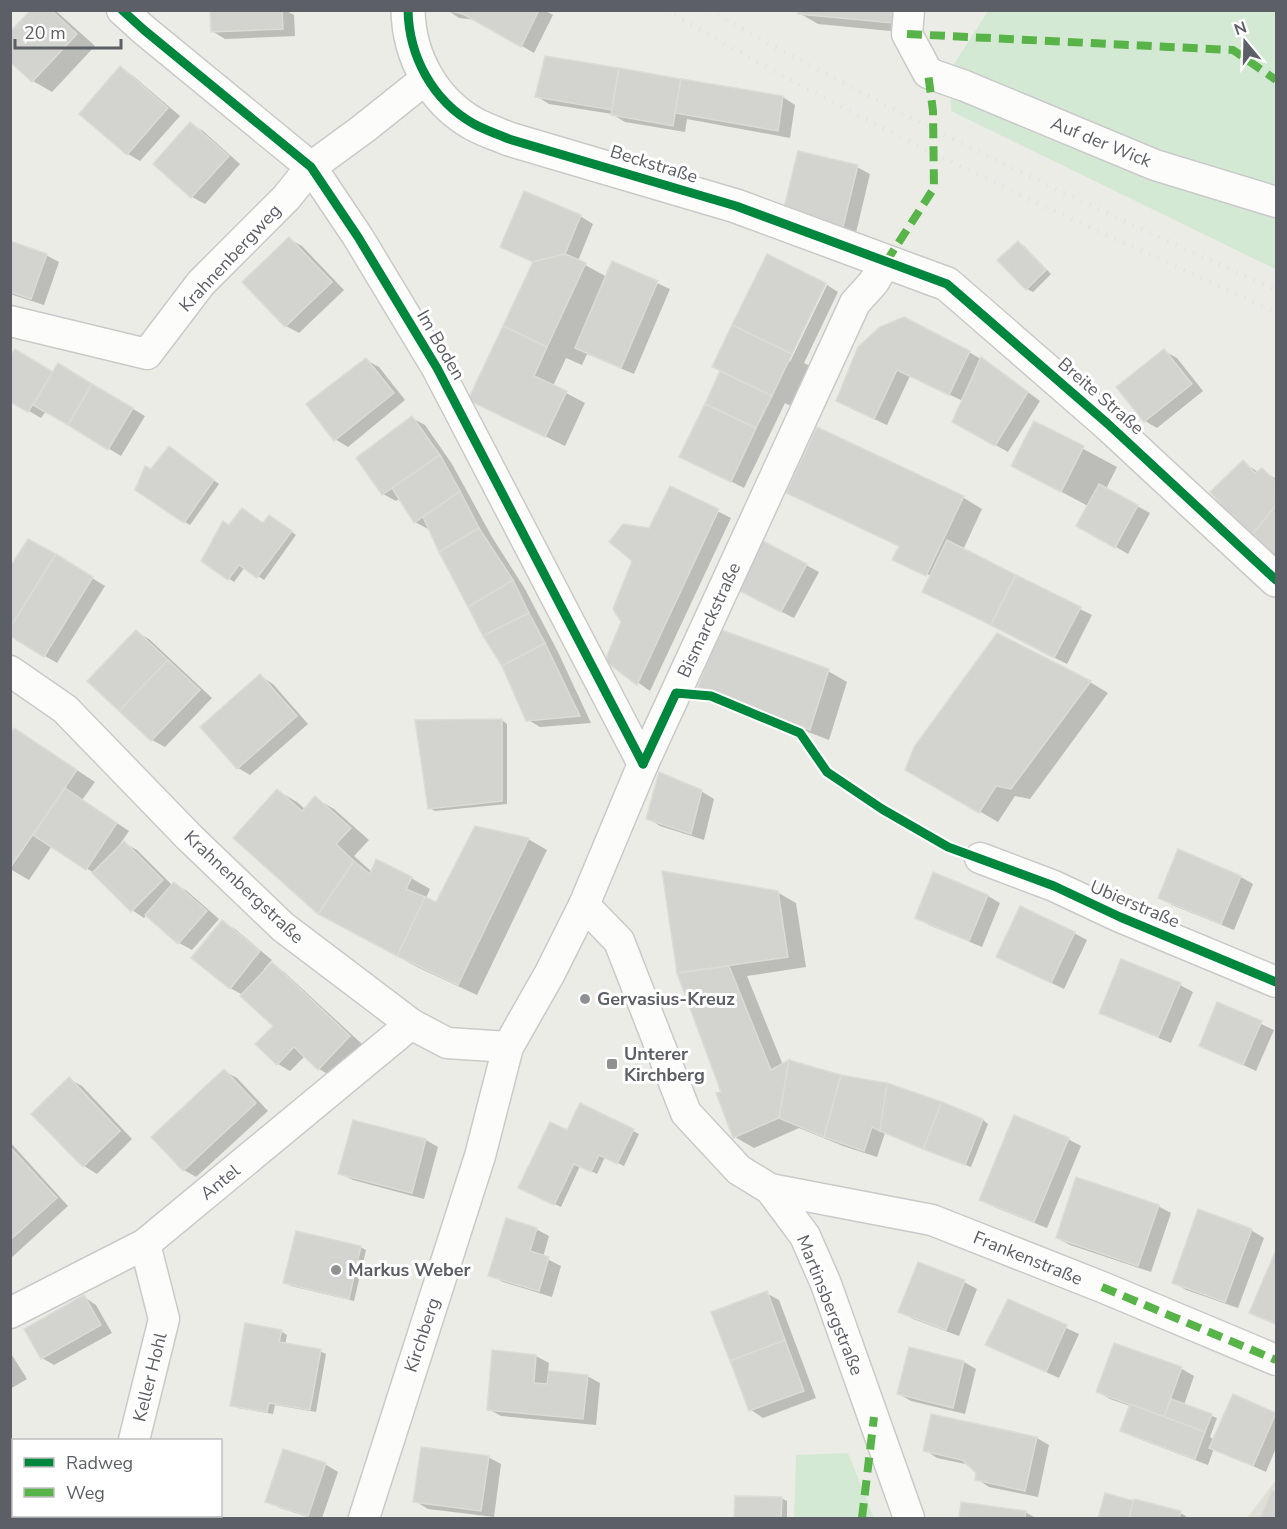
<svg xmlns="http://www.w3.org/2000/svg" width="1287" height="1529" viewBox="0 0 1287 1529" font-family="'Nunito Sans',sans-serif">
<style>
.education{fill:#e0dfd6}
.green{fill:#d4e9d4}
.shadow{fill:#0003}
.building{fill:#d3d3d0;stroke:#dcdbd6;stroke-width:1.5}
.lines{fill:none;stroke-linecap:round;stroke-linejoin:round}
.street-casing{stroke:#c9cac9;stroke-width:33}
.secondary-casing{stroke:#c9c9c8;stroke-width:36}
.street{stroke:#fcfcfb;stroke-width:30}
.secondary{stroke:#fcfcfb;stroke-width:33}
.rail{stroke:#e3e4e3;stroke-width:4.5;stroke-dasharray:1.5 8;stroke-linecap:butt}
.quiet{stroke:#58b448;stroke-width:8;stroke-dasharray:15 8;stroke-linecap:butt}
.cycleway-casing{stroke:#fff;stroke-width:13}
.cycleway{stroke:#00873e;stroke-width:9}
.poi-dot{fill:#8e9092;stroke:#fff;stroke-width:2}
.labels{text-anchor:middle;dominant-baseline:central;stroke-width:6;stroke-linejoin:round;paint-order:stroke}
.street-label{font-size:18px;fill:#5c5f65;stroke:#fff}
.poi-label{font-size:18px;font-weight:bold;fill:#5c5f65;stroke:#fff;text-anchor:start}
</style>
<rect width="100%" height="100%" fill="#ecece7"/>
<polygon class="education" points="1276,1480 1276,1518 1247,1518"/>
<g class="green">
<polygon points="988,11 1276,11 1276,266 1275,269 951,111 950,70"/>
<polygon points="848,1453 874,1518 794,1518 796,1455"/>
</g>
<g class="shadow">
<polygon points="33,10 55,10 95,46 52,92 33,81 10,60"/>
<polygon points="212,10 285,10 294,15 295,36 225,39 212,31"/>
<polygon points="447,10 544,10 553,15 534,53 477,20 459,18"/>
<polygon points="914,10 911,33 818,24 799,13"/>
<polygon points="121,68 133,76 180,116 140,161 128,154"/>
<polygon points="536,96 783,97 795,105 790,138 687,119 685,132 625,122 612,114 549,104"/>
<polygon points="191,124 203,131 240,164 205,204 192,197"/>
<polygon points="857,167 870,174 855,237 796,223"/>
<polygon points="580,216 593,224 578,261 607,277 612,263 670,289 634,374 587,354 582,365 566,358 553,386 585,403 565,446 470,399 535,263 502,247"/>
<polygon points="289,239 302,246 344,290 299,333 286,326"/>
<polygon points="10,243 46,255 59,262 44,305 10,294"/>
<polygon points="1018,243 1024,246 1051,274 1033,292 1027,289"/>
<polygon points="827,285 838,292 804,363 810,366 791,406 785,403 744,488 681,456 722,371 788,360 790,362"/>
<polygon points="859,348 969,352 994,367 1040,401 1008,452 954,422 963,401 910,376 887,425 850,408"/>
<polygon points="1164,351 1177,358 1203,391 1157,428 1145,421"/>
<polygon points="366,360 379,367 405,400 348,447 335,439"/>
<polygon points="58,365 145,416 121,456 46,411 41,418 10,400 53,374"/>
<polygon points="412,418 425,425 452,464 492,537 525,589 558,652 591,723 540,727 528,720 503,666 430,528 428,529 415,522 400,498 396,501 383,494 358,458"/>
<polygon points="1035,423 1117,467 1106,489 1150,513 1128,554 1078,525 1088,506 1013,466"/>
<polygon points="818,429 964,498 982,509 963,550 1092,615 1067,664 936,598 931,576 921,571 919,573 913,570 894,559 900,547 788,492"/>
<polygon points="175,452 219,484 190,525 185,522 151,471"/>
<polygon points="1243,462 1258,472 1262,470 1276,479 1276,559 1246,528"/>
<polygon points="671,488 731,518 650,691 607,660 623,622 650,530"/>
<polygon points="275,520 296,535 264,580 245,567 234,582 203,561 230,526 264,525"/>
<polygon points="69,564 105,586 57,663 45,656"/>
<polygon points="806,565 819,572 794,618 748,595"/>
<polygon points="136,632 149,639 212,698 165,747 152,740 90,681"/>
<polygon points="828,671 847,682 829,740 719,698 700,687"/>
<polygon points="260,676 273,684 308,724 250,775 238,768"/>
<polygon points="1090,682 1108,693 1030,799 1015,796 998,822 906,769"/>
<polygon points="502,720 507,724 507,804 435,811 429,808"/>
<polygon points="10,732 33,741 95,782 82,800 129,831 118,847 124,843 137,850 173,886 175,884 187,891 219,919 192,950 179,943 147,914 144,918 132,910 94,873 52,846 29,880 10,869"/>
<polygon points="278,791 297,802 305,809 315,798 334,809 369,840 354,856 372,872 411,878 430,889 426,898 436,904 528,839 547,850 477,995 417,967 339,924"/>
<polygon points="701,791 714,799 704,840 660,826 648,818"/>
<polygon points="1179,851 1241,877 1253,884 1234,930 1172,905 1160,897"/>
<polygon points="934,874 988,896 1000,903 982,947 929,925 916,917"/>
<polygon points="777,892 796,903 806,967 747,976 783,1065 887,1084 983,1120 988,1124 971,1167 885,1133 877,1157 843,1146 799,1128 754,1148 735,1137 723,1093 678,973"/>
<polygon points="222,922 235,929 272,960 264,969 266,971 272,964 284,972 362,1044 331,1076 319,1069 305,1056 290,1071 278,1064 275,1026 243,995 230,988"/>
<polygon points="1074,933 1087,940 1064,989 998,957"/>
<polygon points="1180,985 1193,992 1171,1043 1113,1019 1100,1012"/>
<polygon points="1218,1004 1274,1030 1256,1071 1201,1045"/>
<polygon points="224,1071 237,1078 268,1111 196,1177 184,1170"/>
<polygon points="69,1079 82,1086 132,1139 97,1174 84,1166 33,1114"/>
<polygon points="633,1131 639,1134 624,1166 605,1157 597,1174 580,1166 561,1207 526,1190 568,1132"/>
<polygon points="1068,1139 1081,1146 1047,1228 994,1207 981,1200"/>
<polygon points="426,1140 438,1147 424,1199 353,1180 340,1173"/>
<polygon points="10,1142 68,1206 10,1259"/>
<polygon points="1158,1206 1171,1213 1151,1272 1070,1245 1057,1238"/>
<polygon points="536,1229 549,1236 543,1257 561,1266 552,1297 503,1282 490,1275"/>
<polygon points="1251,1230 1264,1238 1238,1308 1186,1290 1173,1282"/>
<polygon points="360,1247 366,1250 354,1301 291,1286 285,1282"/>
<polygon points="1276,1253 1276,1325 1251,1312"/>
<polygon points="964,1282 977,1289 959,1336 913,1319 900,1311"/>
<polygon points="766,1293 779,1300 816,1398 763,1418 751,1410"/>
<polygon points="84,1297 96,1305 112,1333 54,1365 42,1358"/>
<polygon points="1009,1301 1079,1334 1059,1378 1000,1351"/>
<polygon points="281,1331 287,1335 285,1345 320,1351 326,1354 316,1412 275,1405 273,1414 238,1408 232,1405"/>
<polygon points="1115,1345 1182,1369 1194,1376 1184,1405 1217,1418 1210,1437 1215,1440 1234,1396 1276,1415 1276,1448 1266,1472 1214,1448 1208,1465 1134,1437 1122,1430 1130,1406 1110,1399 1098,1392"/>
<polygon points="10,1352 27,1379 10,1389"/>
<polygon points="494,1352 536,1356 549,1363 548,1373 587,1376 600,1383 596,1425 501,1416 488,1409"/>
<polygon points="964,1362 976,1369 965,1414 911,1401 899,1394"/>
<polygon points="1037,1438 1049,1445 1038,1497 989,1487 977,1479 978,1472 970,1465 937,1458 925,1450"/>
<polygon points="488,1457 501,1464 494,1517 428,1509 415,1501"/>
<polygon points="325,1464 338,1472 322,1518 311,1518 280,1508 267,1501"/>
<polygon points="1273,1492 1276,1493 1276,1518 1262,1518"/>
<polygon points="1106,1495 1180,1513 1186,1516 1185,1518 1100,1518"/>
<polygon points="736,1497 781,1498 787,1501 787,1518 736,1518"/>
<polygon points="962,1504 1025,1512 1036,1518 960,1518"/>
</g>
<g class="building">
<polygon points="31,10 51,10 77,34 32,82 10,62 10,32"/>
<polygon points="210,10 282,10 283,29 211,32"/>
<polygon points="539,10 521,47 463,14 445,10"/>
<polygon points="798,10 894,10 893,23 798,14"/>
<polygon points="545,56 619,68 612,110 535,97"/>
<polygon points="120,66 168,108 127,155 79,114"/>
<polygon points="619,68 681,79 673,126 611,115"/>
<polygon points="681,79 783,96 778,131 675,113"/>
<polygon points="190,122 229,156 191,198 153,164"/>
<polygon points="798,151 858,165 842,231 782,216"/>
<polygon points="524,191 581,215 565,254 533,262 500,247"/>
<polygon points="289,237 332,282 285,327 242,282"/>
<polygon points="10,241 47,254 31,299 10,292"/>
<polygon points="1018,241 1046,270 1026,290 997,260"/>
<polygon points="565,254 586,263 547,347 503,326 533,262"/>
<polygon points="767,254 826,283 792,354 732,325"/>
<polygon points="612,261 658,281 621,368 575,348"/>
<polygon points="904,317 970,351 949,395 897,370 874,419 836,401 858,347 880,327"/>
<polygon points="732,325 792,354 772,396 712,367"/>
<polygon points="503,326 547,347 534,376 567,391 545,437 468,400"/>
<polygon points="15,349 53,372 28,412 10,402 10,356"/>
<polygon points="1164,349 1192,384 1144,422 1116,387"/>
<polygon points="981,357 1028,392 995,446 952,422"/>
<polygon points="366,358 394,393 334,441 306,404"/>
<polygon points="58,363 92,384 68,425 33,405"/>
<polygon points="720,371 772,396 756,428 705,404"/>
<polygon points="92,384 133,408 108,450 68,425"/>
<polygon points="705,404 756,428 731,482 679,457"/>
<polygon points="412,416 440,455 382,495 356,458"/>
<polygon points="1034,421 1084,446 1061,492 1011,466"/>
<polygon points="817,427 964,496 926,576 892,560 899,546 786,493"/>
<polygon points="169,446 214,480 184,523 135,490 145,466 151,469"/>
<polygon points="440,455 460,491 414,523 392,488"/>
<polygon points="1243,460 1255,473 1262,468 1276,482 1275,494 1276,496 1276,505 1251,536 1227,520 1219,502 1210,492"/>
<polygon points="1099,484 1138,505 1115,548 1076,526"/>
<polygon points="670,486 719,509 637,685 605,661 621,622 613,609 632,561 609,542 623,524 649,528"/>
<polygon points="460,491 479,528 439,552 423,517"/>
<polygon points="1276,505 1276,559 1251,536"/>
<polygon points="242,508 263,523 269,515 292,531 257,578 239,565 228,580 201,561 223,521 229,525"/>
<polygon points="479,528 513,580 468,607 439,552"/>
<polygon points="28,539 56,554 10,628 10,567"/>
<polygon points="759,539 807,564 781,612 734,588"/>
<polygon points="947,540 1016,575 991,625 922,592"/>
<polygon points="56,554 93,577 44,657 10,636 10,628"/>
<polygon points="1016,575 1081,607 1054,658 991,625"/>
<polygon points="513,580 529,613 483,636 468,607"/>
<polygon points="529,613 545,643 502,666 483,636"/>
<polygon points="719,629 829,669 810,730 698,687"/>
<polygon points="136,630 168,660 119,711 87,681"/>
<polygon points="997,633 1091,681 1011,789 996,786 979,813 905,770 914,747"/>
<polygon points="545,643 580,716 526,721 502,666"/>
<polygon points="168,660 200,690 151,741 119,711"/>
<polygon points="260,674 297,716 237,769 200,727"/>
<polygon points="502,719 502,801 428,809 415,720"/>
<polygon points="14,728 77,770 10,868 10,734"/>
<polygon points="659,772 702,790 691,834 646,819"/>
<polygon points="65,788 117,823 86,870 33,835"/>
<polygon points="277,789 302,811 315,796 351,828 336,844 354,861 318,914 233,838"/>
<polygon points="475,826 529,838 458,985 397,956 425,897 436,902"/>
<polygon points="124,841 163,880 131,912 92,873"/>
<polygon points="1178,849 1241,876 1221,924 1158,898"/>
<polygon points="376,859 412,877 406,889 425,897 397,956 318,914 354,861 370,874"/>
<polygon points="662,871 778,891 788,957 677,973"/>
<polygon points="933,872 988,895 969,941 915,918"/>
<polygon points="174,882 207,911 178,944 145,915"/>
<polygon points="1020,906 1075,932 1051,983 996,957"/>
<polygon points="222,920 260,951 230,989 191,958"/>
<polygon points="1121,959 1181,983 1158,1037 1099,1013"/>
<polygon points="272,962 350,1036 318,1070 294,1047 277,1065 255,1044 273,1026 240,996"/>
<polygon points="729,966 771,1070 789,1060 779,1118 733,1138 716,1093 721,1092 677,973"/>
<polygon points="1217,1002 1262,1021 1243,1065 1199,1046"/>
<polygon points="789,1060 841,1075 824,1137 779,1118"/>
<polygon points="224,1069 256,1103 183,1171 151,1137"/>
<polygon points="841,1075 887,1083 880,1131 872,1127 864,1151 824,1137"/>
<polygon points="69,1077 120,1131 83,1167 31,1114"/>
<polygon points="887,1083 942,1102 923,1149 880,1131"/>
<polygon points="942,1102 983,1119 965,1165 923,1149"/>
<polygon points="580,1103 634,1129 617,1164 599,1155 591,1172 574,1164 554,1205 518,1188 550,1122 567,1130"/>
<polygon points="1014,1115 1069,1138 1034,1222 979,1200"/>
<polygon points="353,1120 426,1139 412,1193 338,1174"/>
<polygon points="10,1147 57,1198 10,1240"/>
<polygon points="1076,1177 1159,1205 1138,1266 1056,1238"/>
<polygon points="1198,1209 1252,1229 1225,1302 1172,1283"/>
<polygon points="506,1218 537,1228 530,1251 549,1257 539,1291 488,1276"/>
<polygon points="296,1231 361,1246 349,1299 283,1283"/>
<polygon points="1276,1250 1276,1324 1249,1313"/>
<polygon points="918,1262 965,1280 946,1330 898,1312"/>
<polygon points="767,1291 785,1340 730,1361 711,1312"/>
<polygon points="84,1295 101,1325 41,1359 24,1329"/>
<polygon points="1008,1299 1067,1325 1046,1372 985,1345"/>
<polygon points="245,1323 282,1330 279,1342 321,1349 310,1410 269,1403 267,1412 230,1406"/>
<polygon points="785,1340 804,1391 749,1411 730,1361"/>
<polygon points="1114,1343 1182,1367 1164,1417 1096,1392"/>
<polygon points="909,1347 964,1361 953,1408 897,1394"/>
<polygon points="492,1350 536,1355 534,1383 547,1384 549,1371 588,1375 583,1419 487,1410"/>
<polygon points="1233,1394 1276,1413 1253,1466 1209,1448"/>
<polygon points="1171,1399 1212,1414 1205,1432 1164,1417"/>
<polygon points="1130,1404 1205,1432 1195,1459 1120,1431"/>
<polygon points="931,1414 1037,1437 1025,1491 975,1480 976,1473 962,1460 923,1451"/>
<polygon points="421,1447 489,1456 481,1511 413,1502"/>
<polygon points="283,1449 326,1463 308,1516 265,1502"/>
<polygon points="1272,1490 1276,1491 1276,1518 1260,1518"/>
<polygon points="1105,1493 1134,1501 1129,1518 1098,1518"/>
<polygon points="735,1496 782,1497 781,1518 734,1518"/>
<polygon points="1134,1499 1181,1511 1179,1518 1129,1518"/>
<polygon points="961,1502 1026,1511 1025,1518 959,1518"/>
</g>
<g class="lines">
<defs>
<g id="street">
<polyline points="122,10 144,30 311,167 358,237 437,368 643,764"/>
<polyline points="909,10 907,34 928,73 965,86 1155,165 1276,202"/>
<polyline points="10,321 147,354 201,283 286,198 311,167 363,129 427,78"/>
<polyline points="10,671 65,709 190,838 283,927 411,1024 447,1043 508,1047"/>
<polyline points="980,858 1054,886 1120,917 1276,982"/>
<polyline points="584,905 619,941 686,1113 739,1170 770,1189 805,1236 826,1284 909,1518"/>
<polyline points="770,1189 932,1220 1102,1287 1276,1360"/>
<polyline points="10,1313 145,1244 411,1024"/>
<polyline points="134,1440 164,1319 145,1244"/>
<polyline points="114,1518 115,1516"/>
<polyline points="364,1518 480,1156 508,1047 550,973 584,905 643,764 855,303 873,283 886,262"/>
</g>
<path id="secondary" d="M408 10C409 57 433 101 474 124 485 130 497 134 509 139L736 206 947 284 1108 424 1276 580"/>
</defs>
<use href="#street" class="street-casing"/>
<use href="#secondary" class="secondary-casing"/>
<use href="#street" class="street"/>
<use href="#secondary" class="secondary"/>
<g class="rail">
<path d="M666 10C716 39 766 67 817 94 967 173 1122 242 1276 312"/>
<path d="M709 10C893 114 1084 204 1276 290"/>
</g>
<g class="quiet">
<polyline points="907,34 1233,50 1276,80"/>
<polyline points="886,262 934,188 933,111 928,73"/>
<polyline points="1102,1287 1276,1360"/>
<polyline points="862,1518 874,1417"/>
</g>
<defs>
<g id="cycleway">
<polyline points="122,10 144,30 311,167 358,237 437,368 643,764"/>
<path d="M408 10C409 57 433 101 474 124 485 130 497 134 509 139L736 206 947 284 1108 424 1276 580"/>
<polyline points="643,764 676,693 711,696 800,733 827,772 882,809 948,847 1054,886 1120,917 1276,982"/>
</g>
</defs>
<use href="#cycleway" class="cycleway-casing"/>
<use href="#cycleway" class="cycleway"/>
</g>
<g class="poi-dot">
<circle cx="585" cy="999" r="6"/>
<rect x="606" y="1058" width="12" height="12" rx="3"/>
<circle cx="336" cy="1270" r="6"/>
</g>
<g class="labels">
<g class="street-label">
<text transform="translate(1101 142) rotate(22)">Auf der Wick</text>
<text transform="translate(654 164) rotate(17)">Beckstraße</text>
<text transform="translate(230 258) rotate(-47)">Krahnenbergweg</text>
<text transform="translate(441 345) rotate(60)">Im Boden</text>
<text transform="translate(1101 396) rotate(41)">Breite Straße</text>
<text transform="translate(709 620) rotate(-65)">Bismarckstraße</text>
<text transform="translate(244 887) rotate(43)">Krahnenbergstraße</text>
<text transform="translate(1135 904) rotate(23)">Ubierstraße</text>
<text transform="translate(220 1182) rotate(-39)">Antel</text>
<text transform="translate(1028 1258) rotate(22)">Frankenstraße</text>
<text transform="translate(830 1305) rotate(68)">Martinsbergstraße</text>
<text transform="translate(422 1335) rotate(-72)">Kirchberg</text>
<text transform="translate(150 1377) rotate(-76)">Keller Hohl</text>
</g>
<g class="poi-label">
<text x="597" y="999">Gervasius-Kreuz</text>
<text x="624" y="1054">Unterer<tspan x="624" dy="21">Kirchberg</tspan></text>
<text x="348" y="1270">Markus Weber</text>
</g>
</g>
<rect width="1287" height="1529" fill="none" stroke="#5c5f65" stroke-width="24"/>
<rect x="12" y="1439" width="210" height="78" fill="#ffffff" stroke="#bebfc1" stroke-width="1.5"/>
<rect x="24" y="1458" width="30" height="9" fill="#00873e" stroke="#bebfc1" stroke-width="1.5"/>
<text x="66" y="1469" font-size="18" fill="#5c5f65">Radweg</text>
<rect x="24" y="1488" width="30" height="9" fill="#58b448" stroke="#bebfc1" stroke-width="1.5"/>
<text x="66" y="1499" font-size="18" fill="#5c5f65">Weg</text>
<g transform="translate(1245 42) rotate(341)" stroke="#ffffff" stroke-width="4.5" paint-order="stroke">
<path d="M0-4.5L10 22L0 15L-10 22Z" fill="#5c5f65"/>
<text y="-9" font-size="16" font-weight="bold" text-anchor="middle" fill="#5c5f65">N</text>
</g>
<path d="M15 39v9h106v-9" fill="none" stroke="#5c5f65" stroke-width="3"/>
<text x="24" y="39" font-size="18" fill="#5c5f65" stroke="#ffffff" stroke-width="4.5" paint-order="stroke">20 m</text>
</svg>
